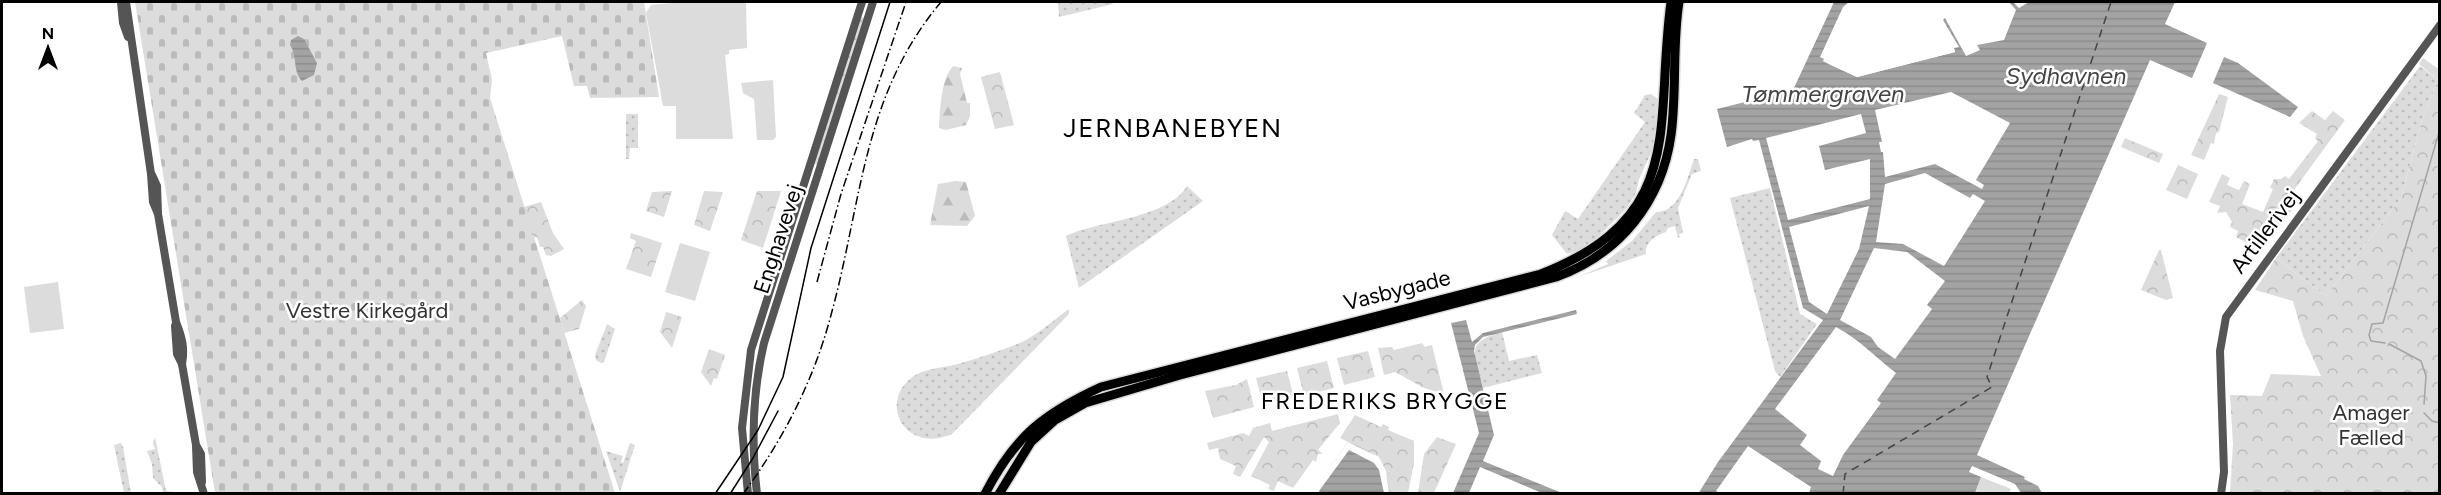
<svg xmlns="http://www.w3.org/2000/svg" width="2441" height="495" viewBox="0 0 2441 495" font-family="Figtree,sans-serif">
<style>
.grass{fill:url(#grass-dots)}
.forest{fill:url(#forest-firs)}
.cemetery{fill:url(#cemetery-stones)}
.park{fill:url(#park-crowns)}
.pitch{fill:#dcdcdc}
.water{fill:url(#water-rules);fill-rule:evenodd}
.pier{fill:#fff}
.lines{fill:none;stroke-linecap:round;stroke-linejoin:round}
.stream{stroke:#a3a3a3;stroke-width:1.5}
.ferry{stroke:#444;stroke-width:1.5;stroke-dasharray:8 6;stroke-linecap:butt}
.major-casing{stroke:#dbdbdb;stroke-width:12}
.minor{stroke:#555;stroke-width:8}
.major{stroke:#000;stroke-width:9}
.tram{stroke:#000;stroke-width:1.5}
.rail{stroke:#000;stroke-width:1.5;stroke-dasharray:9 3 1.5 3;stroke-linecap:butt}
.labels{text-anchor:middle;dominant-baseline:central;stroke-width:5;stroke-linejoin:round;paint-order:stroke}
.street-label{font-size:22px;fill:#000;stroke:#fff}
.park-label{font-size:22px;fill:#333;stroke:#fff}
.water-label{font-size:24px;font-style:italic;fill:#444;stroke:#fff}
.neighbourhood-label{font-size:24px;letter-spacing:1.5px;fill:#000;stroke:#fff}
.quarter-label{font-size:26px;letter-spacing:1.5px;fill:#000;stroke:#fff}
</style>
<defs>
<pattern id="grass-dots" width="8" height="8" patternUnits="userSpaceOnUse" patternTransform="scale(1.5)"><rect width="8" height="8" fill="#dcdcdc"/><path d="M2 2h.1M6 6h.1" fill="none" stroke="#bbb" stroke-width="1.8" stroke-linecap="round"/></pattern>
<pattern id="forest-firs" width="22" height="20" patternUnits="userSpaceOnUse" patternTransform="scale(1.5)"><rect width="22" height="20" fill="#dcdcdc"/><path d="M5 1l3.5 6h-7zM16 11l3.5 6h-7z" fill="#bbb"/></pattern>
<pattern id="cemetery-stones" width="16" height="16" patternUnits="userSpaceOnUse" patternTransform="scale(1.5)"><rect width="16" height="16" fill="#dcdcdc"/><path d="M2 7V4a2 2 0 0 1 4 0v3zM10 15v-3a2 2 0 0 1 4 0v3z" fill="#bbb"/></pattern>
<pattern id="park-crowns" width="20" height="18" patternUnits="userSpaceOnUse" patternTransform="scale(1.5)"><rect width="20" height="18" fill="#dcdcdc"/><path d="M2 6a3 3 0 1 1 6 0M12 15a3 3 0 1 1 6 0" fill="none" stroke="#bbb"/></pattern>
<pattern id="water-rules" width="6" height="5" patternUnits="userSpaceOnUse" patternTransform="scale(1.5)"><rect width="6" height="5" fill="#a3a3a3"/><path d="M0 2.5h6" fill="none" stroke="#8b8b8b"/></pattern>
</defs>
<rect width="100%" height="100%" fill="#fff"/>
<g class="grass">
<polygon points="1058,2 1112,2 1113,4 1059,17"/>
<polygon points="860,17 865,18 818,165 813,163"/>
<polygon points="2420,66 2438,80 2422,120 2401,198 2326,296 2276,258"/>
<polygon points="1651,94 1658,99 1655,145 1639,179 1636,193 1626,209 1596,239 1580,250 1567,254 1552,235 1565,211 1578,219 1645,122 1634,113 1645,95"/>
<polygon points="626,114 638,114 638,148 630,148 629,159 626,159"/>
<path d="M1694 159H1698L1701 171 1692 174 1678 208 1683 233 1679 234 1680 237 1678 238 1675 226 1668 228 1666 232C1656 235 1644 243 1646 254L1578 277 1608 264 1606 261 1632 241 1656 212C1680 213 1688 176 1694 159Z"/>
<path d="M1187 186 1203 201 1079 288 1066 236C1100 220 1167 219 1187 186Z"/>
<polygon points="1770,188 1800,314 1817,324 1780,377 1775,371 1730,198"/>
<path d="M1069 309V314L952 434C906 454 879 405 910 379 923 368 943 368 958 364 979 358 1001 351 1020 343 1037 335 1054 320 1069 309Z"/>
<polygon points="607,324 615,329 604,362 601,363 596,360 595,355"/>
<path d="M1502 332 1509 361 1537 355 1542 373 1483 388C1475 356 1463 342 1502 332Z"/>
<polygon points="155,437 166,491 177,492 163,493 162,487 153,478 152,464 147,451 155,449 153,444"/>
<polygon points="121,443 123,447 131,493 124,493 114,445"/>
<polygon points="630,443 635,445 620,492 606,451 623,456 621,462 623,463"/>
</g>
<g class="forest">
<path d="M953 66 962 68 960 74 967 103H970V116L966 125 946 130 939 128C940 110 941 79 953 66Z"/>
<polygon points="956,181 966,182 975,216 967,226 930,225 938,184"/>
</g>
<polygon class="cemetery" points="135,2 644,2 659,97 590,98 587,86 574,86 562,36 486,53 492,80 490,98 615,493 215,493"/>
<g class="park">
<polygon points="2423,58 2440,70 2439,493 2230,493 2233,444 2230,395 2262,396 2271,374 2321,376 2303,336 2293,301 2255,290 2276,258 2326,296 2401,198 2422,120 2438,80 2419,64"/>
<polygon points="1000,72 1014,125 995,129 981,77"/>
<polygon points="2219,94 2228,97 2219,132 2216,133 2214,144 2211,143 2204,160 2191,155"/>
<polygon points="2312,111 2325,120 2333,111 2345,120 2291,194 2287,196 2287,202 2293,208 2261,251 2236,237 2238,231 2230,227 2232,222 2226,212 2217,213 2220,206 2209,202 2222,174 2230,178 2227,185 2239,190 2244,181 2250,184 2242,204 2263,212 2273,189 2270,188 2274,179 2281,179 2285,176 2289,179 2318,141 2315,138 2317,134 2299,123"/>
<polygon points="2125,138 2163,154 2159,163 2121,147"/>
<polygon points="2178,165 2198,174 2187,199 2166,190"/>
<polygon points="672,191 664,217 646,211 652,192"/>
<polygon points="704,191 723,192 710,231 694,225"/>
<polygon points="757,191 781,191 763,248 741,240"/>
<polygon points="541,202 553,233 564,249 551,256 546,255 543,247 540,247 537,237 533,238 524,207"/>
<polygon points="631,233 662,243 651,277 626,269 636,241 630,238"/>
<polygon points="2159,250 2161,250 2173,298 2166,300 2141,290"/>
<polygon points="582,300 586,306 579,329 564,333 560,318"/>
<polygon points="666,312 682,317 672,348 660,332"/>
<polygon points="1422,343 1425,347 1432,345 1444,394 1424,388 1395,372 1384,375 1378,348 1392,347 1394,350"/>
<polygon points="709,349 725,355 717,379 714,378 711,386 701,372"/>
<polygon points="1368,351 1375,377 1344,385 1337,358"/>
<polygon points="1327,361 1334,388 1304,396 1297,368"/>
<polygon points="1287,371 1294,398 1288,399 1286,396 1263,405 1256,378"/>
<polygon points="1247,379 1254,407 1213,418 1205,391 1236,385"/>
<polygon points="1338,414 1340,423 1318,450 1323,454 1318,454 1316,462 1313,460 1293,488 1278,481 1274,491 1268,489 1270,485 1251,476 1269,442 1264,437 1240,477 1233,474 1236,466 1220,459 1218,448 1209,450 1207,443 1243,433 1249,436 1253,428 1270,423 1272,431"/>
<path d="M1355 415 1381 427 1383 424 1389 427 1388 430 1414 441V463L1408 493H1389C1384 453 1373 455 1340 438Z"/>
<polygon points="1437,437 1456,444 1434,493 1418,493 1424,454"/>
</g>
<g class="pitch">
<polygon points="682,2 746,2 747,48 729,50 729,54 725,55 733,139 676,139 676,106 663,106 646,13 651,5"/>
<polygon points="773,80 776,137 773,140 757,140 754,99 743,93 741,83"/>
<polygon points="680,243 710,252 695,301 665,292"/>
<polygon points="58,282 64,329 30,333 24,287"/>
<polygon points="1981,477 2011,489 2009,493 1975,494"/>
</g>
<g class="water">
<path d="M1834 2H1849L1843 7 1820 57 1824 59 1823 61 1857 77 1955 52 1954 48 1959 47 1943 20 1945 18 1966 56 1980 50 1977 45 2004 40 2016 10 2009 2H2013L2019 8 2029 2H2175L2165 24 2207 43 2192 78 2150 60 1977 455 2025 477 2024 479 2038 486 2042 493H2021L2015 484 1972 466 1969 472 1981 477 1975 493H1809L1811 487 1748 446 1716 491 1720 493 1698 494 1718 462 1823 320 1803 308 1759 140 1753 141 1752 139 1727 147 1717 109 1793 90ZM1951 92 2010 123 1976 180 1984 185 1982 189 1935 164 1885 177 1883 152H1881L1879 142H1882L1875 110ZM1861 114 1866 133 1819 146 1825 170 1870 159V199L1788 220 1766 138ZM1925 173 1970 198 1973 194 1985 201 1944 266 1903 244 1876 242 1885 184ZM1869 206 1859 249 1827 314 1809 302 1789 227ZM1874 248 1907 252 1945 281 1927 305 1932 309 1895 359 1878 347 1871 337 1840 320ZM1836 327C1860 340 1874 356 1896 373L1877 400 1881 403 1843 455 1833 476 1818 469 1821 461 1800 445 1807 435 1775 409Z"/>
<path d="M298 36 304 39 317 63 314 75 302 81C292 70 298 57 290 45L291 40Z"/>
<polygon points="2224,57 2238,63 2298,107 2290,117 2213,83"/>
<polygon points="1576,310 1577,314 1483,337 1475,345 1474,351 1494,435 1483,461 1562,493 1542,493 1480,467 1469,493 1453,493 1479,433 1451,323 1466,320 1472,342 1483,333"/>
<path d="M1348 442C1380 456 1385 459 1389 493L1311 494Z"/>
</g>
<g class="pier">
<polygon points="1954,48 1955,52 1857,77 1822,61 1857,74"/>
<polygon points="1348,442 1379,457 1386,471 1389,493 1384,493 1379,470 1374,463 1349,450 1319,491 1320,493 1311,493"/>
</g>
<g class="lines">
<g class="stream">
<polyline points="2385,343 2371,341 2369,335 2372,324 2383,323 2440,129"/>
<polyline points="2389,344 2421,361 2426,376 2424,404"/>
<polyline points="2424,413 2432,421 2440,423"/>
</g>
<polyline class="ferry" points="1843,494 1845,474 1992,387 1987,377 2111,2"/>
<defs>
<g id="major">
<path d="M985 494C1014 437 1044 413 1101 387L1541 274C1688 216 1654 128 1671 2"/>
<path d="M999 494 1031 442 1055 420 1085 403 1180 375 1556 277C1620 254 1662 201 1671 135 1677 91 1672 45 1679 2"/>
</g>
</defs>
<use href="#major" class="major-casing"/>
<g class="minor">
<polyline points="121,2 123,23 128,37"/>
<path d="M126 2 151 174 153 202 158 214 176 322C182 337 185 348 182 364"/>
<polyline points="152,175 157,186 158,213"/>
<polyline points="175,326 177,354 182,364 196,445 201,454 202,482"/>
<polyline points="196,446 197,472 204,494"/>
<polyline points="748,494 742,428 751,350 862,2"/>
<path d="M757 494C751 442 752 394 764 343L873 2"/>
<polyline points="2221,494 2224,472 2220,351 2226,317 2440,25"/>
</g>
<use href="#major" class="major"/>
<g class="tram">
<polyline points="715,494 758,430 783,377 811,248 890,2"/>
<polyline points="730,494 753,458 778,411"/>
</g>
<g class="rail">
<polyline points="817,282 841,194 906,2"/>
<path d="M743 494C783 440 814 380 831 315 862 203 862 96 941 2"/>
</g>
</g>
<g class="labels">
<g class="street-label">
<text transform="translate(2265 231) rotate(-53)">Artillerivej</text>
<text transform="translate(778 239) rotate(-72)">Enghavevej</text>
<text transform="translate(1397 290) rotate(-14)">Vasbygade</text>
</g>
<g class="park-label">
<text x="367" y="310">Vestre Kirkegård</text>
<text x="2371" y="412">Amager<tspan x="2371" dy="25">Fælled</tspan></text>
</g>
<g class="water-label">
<text x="2066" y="75">Sydhavnen</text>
<text x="1823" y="93">Tømmergraven</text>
</g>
<g class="neighbourhood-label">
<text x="1385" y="400">FREDERIKS BRYGGE</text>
</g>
<g class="quarter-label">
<text x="1173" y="128">JERNBANEBYEN</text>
</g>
</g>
<rect width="2441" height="495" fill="none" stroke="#000000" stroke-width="6"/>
<g transform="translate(48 48)" stroke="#ffffff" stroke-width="4.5" paint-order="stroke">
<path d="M0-4.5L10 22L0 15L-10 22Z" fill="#000000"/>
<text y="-9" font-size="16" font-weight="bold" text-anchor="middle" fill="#000000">N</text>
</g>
</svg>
